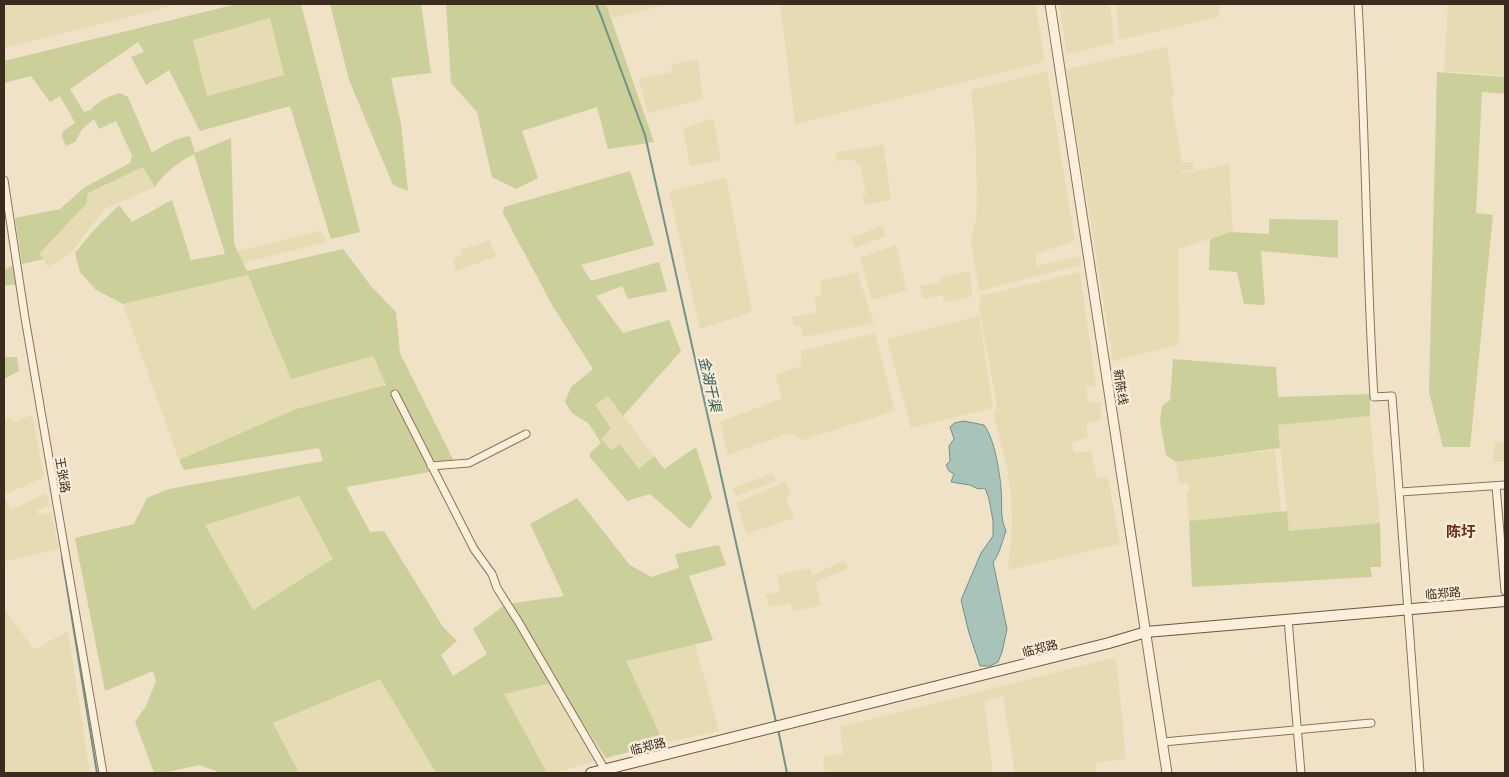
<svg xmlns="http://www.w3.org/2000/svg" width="1509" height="777" viewBox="0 0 1509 777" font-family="Lora,'Noto Sans SC',serif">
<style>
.farmland{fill:#e6dcb3}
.green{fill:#cbcf9a;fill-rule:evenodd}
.water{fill:#a8c4ba;stroke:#6e9388}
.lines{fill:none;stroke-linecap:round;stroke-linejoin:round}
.stream{stroke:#6e9388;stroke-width:2}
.minor-casing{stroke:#8d735b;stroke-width:9}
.tertiary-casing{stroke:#8d735b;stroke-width:11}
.secondary-casing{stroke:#6f543e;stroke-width:12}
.minor{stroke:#faefda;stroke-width:7}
.tertiary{stroke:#faefda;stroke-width:9}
.secondary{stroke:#faefda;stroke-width:10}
.labels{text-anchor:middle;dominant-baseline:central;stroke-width:5;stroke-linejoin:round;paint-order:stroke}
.street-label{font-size:12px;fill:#3c2c1f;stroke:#f7ecd7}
.water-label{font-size:14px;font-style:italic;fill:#2e5d58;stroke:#f7ecd7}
.quarter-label{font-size:15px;font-weight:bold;fill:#6b2a1d;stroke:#f7ecd7}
</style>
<rect width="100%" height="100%" fill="#f0e2c7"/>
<g class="farmland">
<polygon points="4,4 179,4 4,48"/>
<polygon points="606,4 670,4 612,18"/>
<polygon points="780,4 1036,4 1044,60 1040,63 795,124"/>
<polygon points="1059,4 1110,4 1114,43 1067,54"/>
<polygon points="1117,4 1219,4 1219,17 1119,40"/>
<polygon points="1448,4 1505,4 1505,76 1444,71"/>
<polygon points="270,18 284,75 207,96 193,40"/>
<polygon points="1167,47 1174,95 1171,98 1182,162 1192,162 1194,169 1181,172 1181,174 1229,164 1233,231 1178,249 1179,345 1113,361 1066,69"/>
<polygon points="698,59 703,99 648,113 639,79 672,72 671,65"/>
<polygon points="1047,71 1075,241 1035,254 1037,266 1079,256 1081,265 979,291 971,242 976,218 977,191 975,130 971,90"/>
<polygon points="713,118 721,160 690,167 683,128"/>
<polygon points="884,145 891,200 864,205 862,196 866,194 860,163 856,164 854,159 837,161 836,152"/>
<polygon points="144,167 155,187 105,209 69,255 48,267 39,254 86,204 88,193"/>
<polygon points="726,177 752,312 700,329 669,192"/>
<polygon points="883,225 886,236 855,248 851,238"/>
<polygon points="320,231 327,242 243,263 237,251"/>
<polygon points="489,240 497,256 456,271 453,259 463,255 460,250 471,246 473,247"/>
<polygon points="896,245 907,290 872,300 860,258"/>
<polygon points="969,271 972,292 971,297 945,302 943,295 923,299 920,286 939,282 941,278"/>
<polygon points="857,272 874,323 803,337 800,325 794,326 792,317 817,312 814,297 822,295 820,281"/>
<polygon points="1080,272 1096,386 1086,387 1088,403 1101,402 1101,420 1086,424 1088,438 1071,443 1074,453 1091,451 1097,479 1108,477 1120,544 1008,570 1012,523 1011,496 1007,467 993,414 997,407 979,309 981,296"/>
<polygon points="249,275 291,379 373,356 387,385 296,409 179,460 123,304"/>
<polygon points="979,316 993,408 911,428 887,339"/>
<polygon points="875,333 895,411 802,440 789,433 728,455 720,422 782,398 775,375 801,366 801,351"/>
<polygon points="608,396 654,456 639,469 620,444 611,450 601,439 595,405"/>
<polygon points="32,415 44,477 4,495 4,419 4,420 11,418 13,422"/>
<polygon points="1370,416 1380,523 1289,531 1278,425"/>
<polygon points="1495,441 1505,443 1505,462 1493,462"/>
<polygon points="1275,450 1281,512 1189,521 1186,495 1189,489 1188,483 1179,483 1176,462"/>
<polygon points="773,473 776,481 736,496 733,488"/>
<polygon points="785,482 791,493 786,497 794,518 747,534 736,503"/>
<polygon points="46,493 49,506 37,510 39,515 51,512 59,549 4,562 4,496 11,510"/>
<polygon points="299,496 334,559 253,610 204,525"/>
<polygon points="845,560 849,568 816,582 821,605 793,612 790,603 769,607 765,595 780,591 777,575 810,568 812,575"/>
<polygon points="4,608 34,650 68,631 90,773 4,773"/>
<polygon points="695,644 719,731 664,743 626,661"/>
<polygon points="1116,657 1126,759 1096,763 1097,773 1015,773 1003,696 984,701 993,773 825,773 823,757 843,754 840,727"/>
<polygon points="380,679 436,773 299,773 273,723"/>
<polygon points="556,682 606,758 555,773 547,773 503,694"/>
</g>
<g class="green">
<path d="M237 4H301L360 232 331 239 290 106 200 131 169 70 146 85 131 57 144 52 138 42 70 89 84 112 91 110C97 101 110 96 120 93L128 97 152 153C164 145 176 138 190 136L195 153 231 138 234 244 247 271 343 249 371 286 396 312 400 353 457 467 346 487 370 532 384 531 443 627 457 641 441 655 453 676 487 654 473 629 506 604 564 596 530 524 577 498 630 565 651 577 679 568 675 554 719 545 726 565 689 576 713 640 626 661 664 743 606 758 556 682 504 694 547 773H436L380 679 273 723 299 773H217L216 771 199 765 163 773H154L135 722 146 706 156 681 153 671 105 691 75 538 134 524 147 498 169 489 323 461 319 448 184 470 179 460 296 409 386 385 373 356 291 379 248 275 123 304 96 290 80 272 75 253 94 230 119 205 132 222 172 200 191 260 225 254 194 154C178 163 165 171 155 187L143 167 88 193 86 204 39 254 43 259 22 264 15 218 60 209 85 187 130 163 132 155 116 121 99 129 94 119 82 129 75 142 66 146 62 137 63 131 75 123 60 96 50 102 31 76 4 83V61ZM270 18 284 75 207 96 193 40ZM299 496 333 559 253 610 205 525Z"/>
<polygon points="330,4 421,4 431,73 391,78 401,124 408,191 393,185 349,80"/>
<polygon points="446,4 606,4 654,142 608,149 597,107 522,131 538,178 516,189 492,177 477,112 451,83"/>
<polygon points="1437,72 1505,77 1505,94 1482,92 1476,213 1493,215 1470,447 1443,447 1429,392"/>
<polygon points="630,171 654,245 581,265 591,281 659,262 667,291 628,299 622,286 596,296 623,333 669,320 681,351 623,416 608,396 595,405 611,428 601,439 611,450 620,444 639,469 654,456 664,469 696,447 712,498 690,529 650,494 627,501 590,457 590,453 601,443 589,424 572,413 565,402 571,387 593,369 552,305 503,213 504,207"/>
<polygon points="1269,219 1338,220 1338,258 1261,251 1265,305 1244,304 1237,272 1209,270 1210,239 1230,232 1269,234"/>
<polygon points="13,265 17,284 4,286 4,270"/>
<polygon points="4,357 17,357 19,371 4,379"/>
<polygon points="1173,359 1276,367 1278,397 1370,394 1370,416 1278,425 1280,448 1176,462 1166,455 1160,422 1162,406 1170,400"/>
<polygon points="1287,511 1289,531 1380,523 1381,567 1370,567 1372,577 1192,587 1189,521"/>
</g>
<path class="water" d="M964 421 984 425C994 437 1000 473 1001 489 1003 505 999 515 1006 531 1002 541 1000 554 993 562L1007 629 1002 652 998 662 990 666H980L969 633 961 600 981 553 993 536V521L989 499 985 488 978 489 970 485 951 482 954 474 949 471 946 465 950 461 949 446 954 439 950 427 954 423Z"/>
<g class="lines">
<g class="stream">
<polyline points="596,4 601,16 645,135 776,722"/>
<polyline points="62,557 97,773"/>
<polyline points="778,729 787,773"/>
</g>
<defs>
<g id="minor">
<path d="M1358 4C1366 135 1366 266 1374 397L1392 396 1420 773"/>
<polyline points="4,180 25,318 103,773"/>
<polyline points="395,394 474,549 492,574 497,588 518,621 605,770"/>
<polyline points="431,466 469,463 526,434"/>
<polyline points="1496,486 1505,591"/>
<polyline points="1400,492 1505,485"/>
<polyline points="1288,619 1301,773"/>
<polyline points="1163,742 1371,723"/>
</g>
<polyline id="tertiary" points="1050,4 1167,773"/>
<polyline id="secondary" points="591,773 1109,643 1146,632 1505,601"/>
</defs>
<use href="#minor" class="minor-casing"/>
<use href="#tertiary" class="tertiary-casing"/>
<use href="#secondary" class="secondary-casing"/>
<use href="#minor" class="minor"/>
<use href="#tertiary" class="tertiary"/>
<use href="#secondary" class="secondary"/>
</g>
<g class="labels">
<g class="street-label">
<text transform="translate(1121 387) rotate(81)">新陈线</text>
<text transform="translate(63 475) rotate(80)">王张路</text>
<text transform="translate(1443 593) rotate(-5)">临郑路</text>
<text transform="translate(1040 648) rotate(-14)">临郑路</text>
<text transform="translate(648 746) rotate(-14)">临郑路</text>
</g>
<g class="water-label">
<text transform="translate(710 384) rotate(77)">金湖干渠</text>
</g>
<g class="quarter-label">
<text x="1461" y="531">陈圩</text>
</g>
</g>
<rect width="1509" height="777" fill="none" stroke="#3c2c1f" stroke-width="10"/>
</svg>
